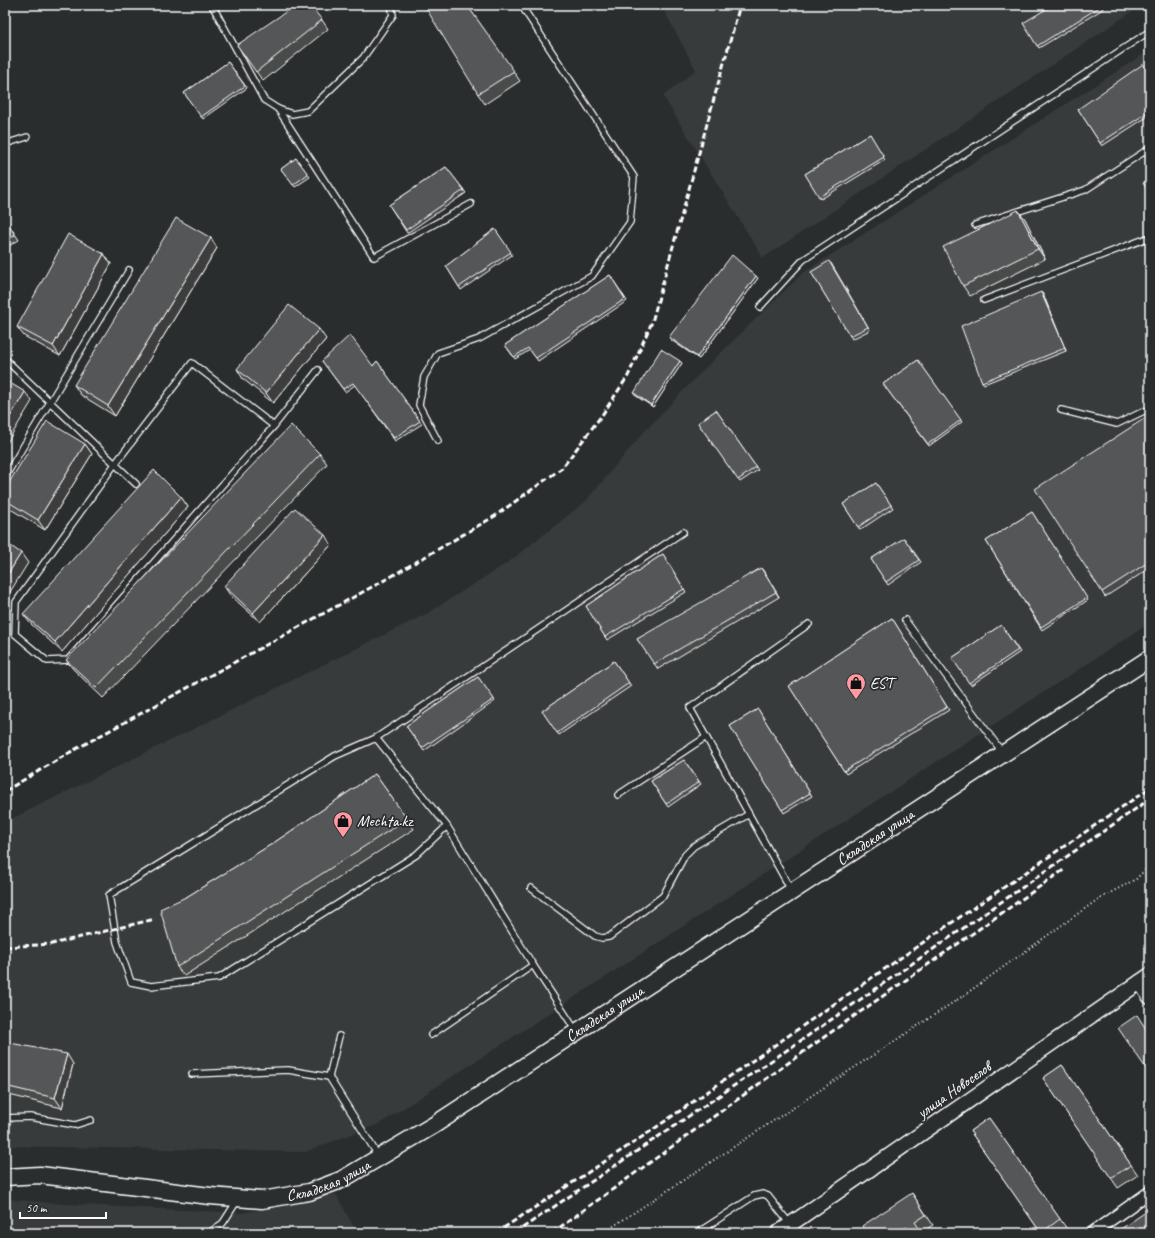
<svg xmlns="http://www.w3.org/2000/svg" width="1155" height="1238" viewBox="0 0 1155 1238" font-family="Caveat,sans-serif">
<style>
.built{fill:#373a3b}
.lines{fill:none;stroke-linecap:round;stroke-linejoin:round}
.service-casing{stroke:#fff;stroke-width:8}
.minor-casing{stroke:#fff;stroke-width:14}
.tertiary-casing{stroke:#fff;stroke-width:17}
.secondary-casing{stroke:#fff;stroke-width:19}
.path{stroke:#fff;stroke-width:2;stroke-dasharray:1 3;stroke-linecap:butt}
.service{stroke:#2a2d2e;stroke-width:5.5}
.minor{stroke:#2a2d2e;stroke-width:11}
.tertiary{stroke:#2a2d2e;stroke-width:14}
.secondary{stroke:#2a2d2e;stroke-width:16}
.rail{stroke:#fff;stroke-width:3;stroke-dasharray:6 3;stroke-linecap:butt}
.wall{fill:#494b4c;stroke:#fff}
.shaded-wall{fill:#3c3d3e;stroke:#fff}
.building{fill:#555758;stroke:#fff}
.labels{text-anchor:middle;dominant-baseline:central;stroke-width:3.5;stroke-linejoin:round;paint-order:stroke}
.poi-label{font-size:16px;fill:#fff;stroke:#2a2d2e;text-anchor:start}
.street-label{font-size:16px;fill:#fff;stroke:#2a2d2e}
</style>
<rect width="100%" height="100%" fill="#2a2d2e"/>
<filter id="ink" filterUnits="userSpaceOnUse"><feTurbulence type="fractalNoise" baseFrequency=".025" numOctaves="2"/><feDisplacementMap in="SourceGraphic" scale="8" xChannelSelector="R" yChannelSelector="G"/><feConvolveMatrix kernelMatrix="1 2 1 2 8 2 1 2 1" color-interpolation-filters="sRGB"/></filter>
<g filter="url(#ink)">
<g class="built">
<polygon points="661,5 1142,5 763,258 663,96 696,70"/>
<polygon points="1150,50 1150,623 381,1123 305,1152 5,1146 5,822 428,613 510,561 585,502 642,434 705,368 803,273"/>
<polygon points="336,1194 357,1233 5,1233 5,1199 64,1204 242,1213"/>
</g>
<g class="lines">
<defs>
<g id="service">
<polyline points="212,5 264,100 278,109 292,114 308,111 363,58 393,15 391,5"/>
<polyline points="278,109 374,257 471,204"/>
<polyline points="5,144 27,137"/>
<polyline points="975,225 1085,190 1150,148"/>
<polyline points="984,300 1150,237"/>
<polyline points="760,307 803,260 1150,31"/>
<polyline points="5,359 136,484"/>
<polygon points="192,363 274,426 68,660 47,661 15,634 16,602 115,464"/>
<polyline points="1061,410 1117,424 1144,411 1150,411"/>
<polyline points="274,426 318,370"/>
<polyline points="438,441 419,405 424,377 438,353 479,339 592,276 630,222 634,177 521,5"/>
<polyline points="5,477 129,270"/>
<polyline points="905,620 1002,752"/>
<polyline points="376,738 683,532"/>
<polyline points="618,795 706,737"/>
<polyline points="447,826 416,855 219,978 151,986 131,982 117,942 109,895 335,756 376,738 447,826 533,965 576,1031"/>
<polyline points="531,888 595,936 602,938 609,937 663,896 685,855 694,846 749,814"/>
<polyline points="791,890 690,708 809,624"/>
<polyline points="431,1035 533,965"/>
<polyline points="192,1074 288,1070 329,1077 379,1157"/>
<polyline points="329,1077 339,1036"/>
<polyline points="5,1118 30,1117 75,1125 91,1120"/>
<polyline points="209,1233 223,1223 237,1201"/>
<polyline points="697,1233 754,1196 763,1194 768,1196 790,1224"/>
</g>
<polyline id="minor" points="1092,1233 1150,1192"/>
<g id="tertiary">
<polyline points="1140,982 1150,997"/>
<polyline points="778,1233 1150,975"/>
</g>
<g id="secondary">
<path id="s1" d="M5 1177 40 1175 210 1196 262 1200 309 1192 341 1180 434 1125 1150 658"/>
</g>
</defs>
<use href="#service" class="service-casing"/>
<use href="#minor" class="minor-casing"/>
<use href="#tertiary" class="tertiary-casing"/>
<use href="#secondary" class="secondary-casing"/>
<polyline class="path" points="603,1233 963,996 1097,900 1136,879 1150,865"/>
<use href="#service" class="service"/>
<use href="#minor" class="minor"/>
<use href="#tertiary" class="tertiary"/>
<use href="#secondary" class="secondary"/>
<g class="rail">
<polyline points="5,791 74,750 392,576 495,516 562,468 602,415 628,376 652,322 740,5"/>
<polyline points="5,947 52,944 155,919"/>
<polyline points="496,1233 648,1133 938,932 1150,788"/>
<polyline points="515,1233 796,1044 1150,799"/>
<polyline points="552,1233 827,1035 1065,869"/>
</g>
</g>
<g class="wall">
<polygon points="467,5 520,81 485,104 478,94"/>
<polygon points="1101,5 1103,9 1039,48 1023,23"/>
<polygon points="322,20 328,29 263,81 237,45"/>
<polygon points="228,62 247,88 203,119 184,93"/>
<polygon points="1150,74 1150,115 1102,146 1078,109"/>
<polygon points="870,134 885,160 821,199 805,174"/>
<polygon points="296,158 310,177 295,187 281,169"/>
<polygon points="446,167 466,193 407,233 389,205"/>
<polygon points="1018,210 1025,219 1045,259 970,296 963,286"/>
<polygon points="7,222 19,240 5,248 5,224"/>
<polygon points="495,229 512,255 461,290 446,266"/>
<polygon points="211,238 217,248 115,416 81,395 74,385"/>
<polygon points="104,254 111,264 60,356 24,336 17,327"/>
<polygon points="831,263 870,330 852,339 811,272"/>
<polygon points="610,275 627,301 538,361 530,350 515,359 505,345"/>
<polygon points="758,278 699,359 671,340 669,337"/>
<polygon points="1043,294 1066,351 984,384 982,382"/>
<polygon points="326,339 273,403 243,379 237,369"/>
<polygon points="918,360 962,422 929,446 883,384"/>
<polygon points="322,361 373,366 377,361 422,424 395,441 355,385 345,392"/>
<polygon points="680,361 682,363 653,407 636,396 634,393"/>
<polygon points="716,410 758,470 740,482 698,423"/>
<polygon points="1150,415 1150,568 1105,597 1102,592"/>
<polygon points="85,444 92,454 45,530 7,507 5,504 5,489"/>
<polygon points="320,454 327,464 103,698 73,669 66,660"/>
<polygon points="876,483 893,508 860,530 843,504"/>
<polygon points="181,497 188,507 62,652 30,623 23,614"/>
<polygon points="1032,512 1088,600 1042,630 986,541"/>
<polygon points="904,538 921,562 888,585 871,559"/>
<polygon points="331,545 260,622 230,595 224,586"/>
<polygon points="663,554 686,592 607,640 586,606"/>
<polygon points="765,573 779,597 658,669 637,639"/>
<polygon points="892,618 949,710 846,774 789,686"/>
<polygon points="1001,625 1020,652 971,685 952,658"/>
<polygon points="614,661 631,686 559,735 542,711"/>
<polygon points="478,677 495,701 424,751 406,726"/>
<polygon points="758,709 812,796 784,813 730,726"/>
<polygon points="684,760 701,784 668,807 651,781"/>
<polygon points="375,774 414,829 184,976 177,967 188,896 272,844"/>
<polygon points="5,1042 73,1064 62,1108 5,1094"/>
<polygon points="1062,1065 1138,1175 1118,1188 1043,1078"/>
<polygon points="989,1118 1067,1229 1061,1233 1041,1233 970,1131"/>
<polygon points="912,1193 933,1225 922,1232 923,1233 867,1233"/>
</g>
<g class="shaded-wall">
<polygon points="1018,210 1025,219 1045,259 1038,249"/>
<polygon points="211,238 217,248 115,416 108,406"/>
<polygon points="104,254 111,264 60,356 53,346"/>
<polygon points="756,276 758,278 699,359 697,357"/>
<polygon points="1041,292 1043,294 1066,351 1065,348"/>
<polygon points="319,329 326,339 273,403 266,393"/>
<polygon points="680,361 682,363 653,407 651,405"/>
<polygon points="25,392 32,401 5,446 5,425"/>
<polygon points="85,444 92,454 45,530 38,520"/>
<polygon points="181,497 188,507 62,652 55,642"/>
<polygon points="325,535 331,545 260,622 253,613"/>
<polygon points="21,553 28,563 5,600 5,579"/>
<polygon points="761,568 765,573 779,597 776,592"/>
<polygon points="67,1054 73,1064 62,1108 55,1098"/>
</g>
<g class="building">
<polygon points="296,5 310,5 322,20 256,72 237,45"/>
<polygon points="424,5 467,5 514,71 478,94"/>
<polygon points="1053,5 1101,5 1101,6 1037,46 1023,23"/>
<polygon points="228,62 245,86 201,117 184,93"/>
<polygon points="1143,64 1150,75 1150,111 1100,143 1078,109"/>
<polygon points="870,134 884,157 819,197 805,174"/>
<polygon points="296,158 308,174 293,185 281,169"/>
<polygon points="446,167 464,190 406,230 389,205"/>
<polygon points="1150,178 1150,195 1143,183"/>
<polygon points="1018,210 1038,249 963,286 943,247"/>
<polygon points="176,218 211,238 108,406 74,385"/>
<polygon points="7,222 15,235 5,241 5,224"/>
<polygon points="495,229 511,252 459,287 446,266"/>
<polygon points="68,234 104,254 53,346 17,327"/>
<polygon points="732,255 756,276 697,357 669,337"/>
<polygon points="829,261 868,327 850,336 811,272"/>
<polygon points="610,275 625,299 536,358 528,348 514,357 505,345"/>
<polygon points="1041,292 1065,348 982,382 961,326"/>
<polygon points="289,305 319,329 266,393 237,369"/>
<polygon points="350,335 373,366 377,361 420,421 394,438 353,383 343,389 322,361"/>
<polygon points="661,349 680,361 651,405 634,393"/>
<polygon points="918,360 961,420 928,444 883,384"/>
<polygon points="5,380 25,392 5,425"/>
<polygon points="716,410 756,467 738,480 698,423"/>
<polygon points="1150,415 1150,561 1102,592 1035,489"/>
<polygon points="47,421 85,444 38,520 5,500 5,489"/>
<polygon points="291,425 320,454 96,688 66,660"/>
<polygon points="154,470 181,497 55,642 23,614"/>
<polygon points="876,483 891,505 858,527 843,504"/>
<polygon points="295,508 325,535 253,613 224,586"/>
<polygon points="1032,512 1087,598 1041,627 986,541"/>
<polygon points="904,538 919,560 886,582 871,559"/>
<polygon points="5,542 21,553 5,579"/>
<polygon points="663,554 684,589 605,637 586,606"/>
<polygon points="761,568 776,592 654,664 637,639"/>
<polygon points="892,618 947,707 844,771 789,686"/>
<polygon points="1001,625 1018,650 969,683 952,658"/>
<polygon points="614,661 629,683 557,733 542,711"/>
<polygon points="478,677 494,699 422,748 406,726"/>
<polygon points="758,709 810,793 782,810 730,726"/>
<polygon points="684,760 699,782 666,804 651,781"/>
<polygon points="375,774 407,819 177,967 160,909 188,896 272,844"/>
<polygon points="1137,1015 1150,1035 1150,1074 1118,1028"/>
<polygon points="5,1042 67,1054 55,1098 5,1086"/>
<polygon points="1062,1065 1131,1165 1111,1178 1043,1078"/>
<polygon points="989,1118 1060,1219 1041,1233 970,1131"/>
<polygon points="912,1193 926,1215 915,1222 922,1233 910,1233 906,1227 898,1233 867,1233 862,1226"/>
<polygon points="1150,1209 1150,1233 1115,1233"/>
<polygon points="930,1229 933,1233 924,1233"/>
</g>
</g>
<defs>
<symbol id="shop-pin" viewBox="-11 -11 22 30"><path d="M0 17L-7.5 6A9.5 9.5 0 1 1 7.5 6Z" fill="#ff9aa2" stroke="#2a2d2e"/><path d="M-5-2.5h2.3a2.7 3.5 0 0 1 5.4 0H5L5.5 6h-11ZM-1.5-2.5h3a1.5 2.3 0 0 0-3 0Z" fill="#111"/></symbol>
</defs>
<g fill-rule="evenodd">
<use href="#shop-pin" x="845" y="672" width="22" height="30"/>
<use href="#shop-pin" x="332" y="810" width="22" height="30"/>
</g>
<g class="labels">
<g class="poi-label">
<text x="870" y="683">EST</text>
<text x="357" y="821">Mechta.kz</text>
</g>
<g class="street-label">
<text stroke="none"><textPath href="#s1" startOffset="975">Складская улица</textPath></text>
<text stroke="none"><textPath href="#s1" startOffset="652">Складская улица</textPath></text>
<text transform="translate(954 1090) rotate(-35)">улица Новоселов</text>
<text stroke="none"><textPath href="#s1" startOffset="328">Складская улица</textPath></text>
</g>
</g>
<rect width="1155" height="1238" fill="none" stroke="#2a2d2e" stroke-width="20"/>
<rect x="10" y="10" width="1135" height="1218" fill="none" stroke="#fff" stroke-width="1.5" filter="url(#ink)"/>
<path d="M20 1212v6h86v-6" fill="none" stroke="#ffffff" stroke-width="2"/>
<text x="26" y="1212" font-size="12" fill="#ffffff" stroke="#2a2d2e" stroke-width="3" paint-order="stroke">50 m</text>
</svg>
